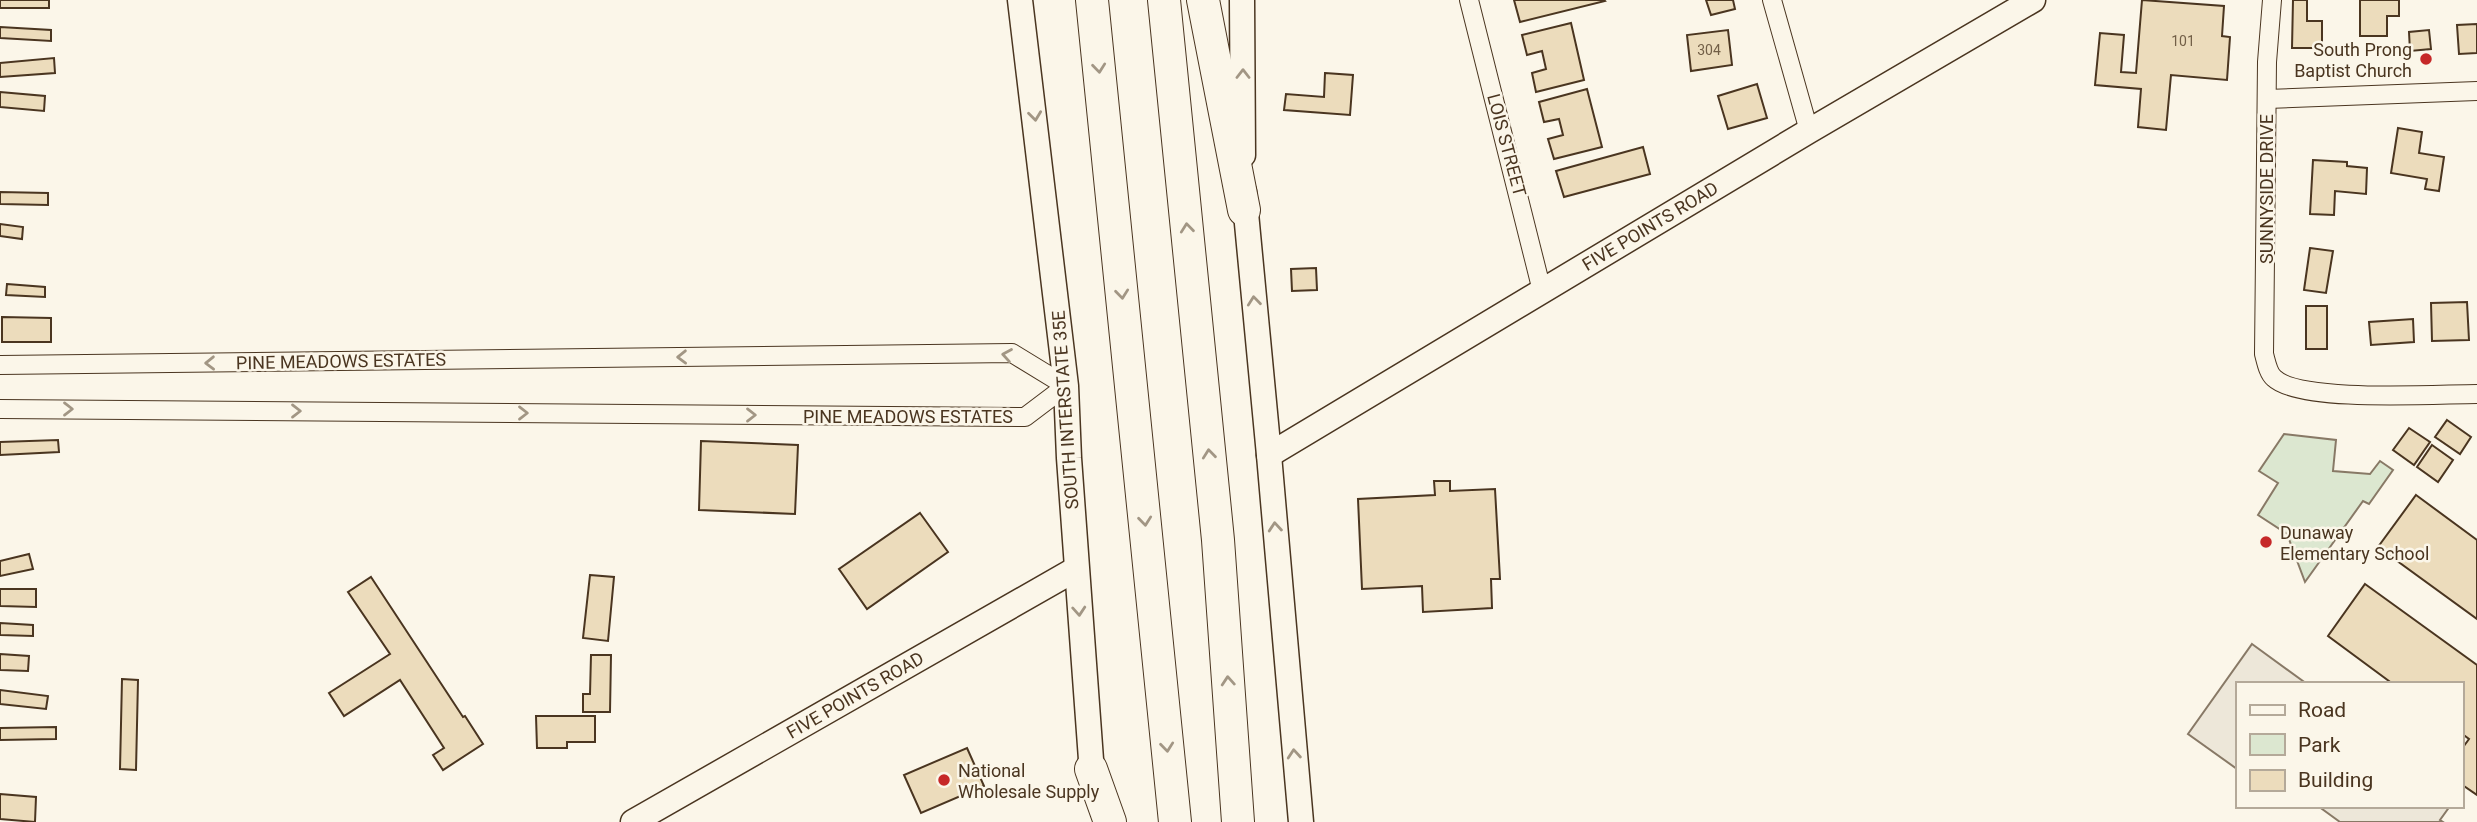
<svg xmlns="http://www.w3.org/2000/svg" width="2477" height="822" viewBox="0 0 2477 822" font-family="Roboto,sans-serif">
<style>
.green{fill:#dce7d0;stroke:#887966;stroke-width:2}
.parking{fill:#ede7d9;stroke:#887966;stroke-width:2}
.building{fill:#ecdcbc;stroke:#4a3520;stroke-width:2}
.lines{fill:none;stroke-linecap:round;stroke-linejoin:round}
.street-casing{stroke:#4a3520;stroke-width:20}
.secondary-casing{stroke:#4a3520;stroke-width:27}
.highway-casing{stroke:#4a3520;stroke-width:34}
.street{stroke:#fbf6e9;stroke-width:18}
.secondary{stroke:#fbf6e9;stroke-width:24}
.highway{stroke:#fbf6e9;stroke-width:32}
.oneway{stroke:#a29684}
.poi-dot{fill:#c62828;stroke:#fbf6e9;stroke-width:2.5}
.labels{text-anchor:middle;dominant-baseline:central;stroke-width:5;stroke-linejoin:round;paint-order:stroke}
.number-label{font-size:14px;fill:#725f47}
.poi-label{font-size:18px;fill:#4a3520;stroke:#fbf6e9;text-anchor:start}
.street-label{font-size:18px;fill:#4a3520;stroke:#fbf6e9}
</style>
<rect width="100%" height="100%" fill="#fbf6e9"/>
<polygon class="green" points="2284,434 2336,440 2333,471 2370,474 2380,461 2393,470 2369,504 2363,501 2305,582 2287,534 2258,515 2278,483 2259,471"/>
<g class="parking">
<polygon points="2252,644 2307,684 2237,684 2237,769 2188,734"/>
<polygon points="2318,806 2450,806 2440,820 2443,822 2340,822"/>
</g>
<g class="building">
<rect x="0" y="0" width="49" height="8"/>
<polygon points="1514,0 1604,0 1605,1 1520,22"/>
<polygon points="1706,0 1733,0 1735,9 1711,15"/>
<polygon points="2142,0 2224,6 2222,36 2230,37 2227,80 2171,75 2166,130 2138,127 2141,89 2095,85 2100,33 2124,35 2121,72 2136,73"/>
<polygon points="2293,0 2307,0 2307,21 2322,21 2322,48 2292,48"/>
<polygon points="2360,0 2399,0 2399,16 2387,16 2387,36 2360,36"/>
<polygon points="1571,23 1584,80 1536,92 1532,73 1546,69 1542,51 1527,55 1522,35"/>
<polygon points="2477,24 2477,53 2459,54 2457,25"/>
<polygon points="0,27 51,30 51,41 0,38"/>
<polygon points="1728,30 1732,65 1691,71 1687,35"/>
<polygon points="2429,30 2431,49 2410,51 2409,32"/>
<polygon points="54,58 55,73 0,77 0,63"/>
<polygon points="1325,73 1353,75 1350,115 1284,110 1286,94 1324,97"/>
<polygon points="1757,84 1767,118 1728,129 1718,96"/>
<polygon points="1587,89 1602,147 1554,159 1548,139 1563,135 1559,119 1544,122 1539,102"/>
<polygon points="0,92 45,96 44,111 0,107"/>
<polygon points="2398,128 2422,132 2419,153 2444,157 2439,191 2425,189 2427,179 2391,173"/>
<polygon points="1643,147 1650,174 1564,197 1556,171"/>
<polygon points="2313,160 2347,162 2347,166 2367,168 2366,194 2335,191 2334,215 2310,214"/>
<polygon points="0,192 48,193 48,205 0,204"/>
<polygon points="0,224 23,227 22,239 0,236"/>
<polygon points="2310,248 2333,251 2326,293 2304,290"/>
<polygon points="1316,268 1317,290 1292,291 1291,269"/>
<polygon points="7,284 45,287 45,297 6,295"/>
<polygon points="2467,302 2469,340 2432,341 2431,303"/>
<rect x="2306" y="306" width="21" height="43"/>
<polygon points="2,317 51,318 51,342 2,342"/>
<polygon points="2413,319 2414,342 2371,345 2369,322"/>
<polygon points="2447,420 2471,437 2460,454 2435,437"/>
<polygon points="2409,428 2430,442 2414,465 2393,450"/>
<polygon points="58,440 59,452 0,455 0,442"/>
<polygon points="701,441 798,445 795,514 699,510"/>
<polygon points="2432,445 2453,460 2438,482 2417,467"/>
<polygon points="1434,481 1450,481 1450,491 1495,489 1500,579 1491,579 1492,608 1423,612 1422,586 1362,589 1358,499 1435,495"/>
<polygon points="2416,495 2477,540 2477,619 2378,547"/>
<polygon points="920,513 948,552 867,609 839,569"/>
<polygon points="29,554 33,569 0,576 0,561"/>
<polygon points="590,575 614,577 608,641 583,638"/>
<polygon points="371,577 463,717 465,716 483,744 443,770 433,755 444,748 400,680 344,716 329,693 390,654 348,592"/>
<polygon points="2365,584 2477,665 2477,795 2461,784 2461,750 2469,739 2461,733 2461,684 2393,684 2328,636"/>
<polygon points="0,589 36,589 36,607 0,606"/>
<polygon points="0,623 33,625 33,636 0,635"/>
<polygon points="0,654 29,656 28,671 0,670"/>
<polygon points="591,655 611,655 610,712 583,712 583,694 590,694"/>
<polygon points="122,679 138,680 136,770 120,769"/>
<polygon points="0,690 48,696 46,709 0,704"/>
<polygon points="536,716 595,716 595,742 567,742 567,748 537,748"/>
<polygon points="56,727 56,739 0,740 0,728"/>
<polygon points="967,748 984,786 921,813 904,775"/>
<polygon points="0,794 36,797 35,822 0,819"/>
</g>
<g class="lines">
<defs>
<g id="street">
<polyline points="1469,0 1542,291"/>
<polyline points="1772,0 1809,131"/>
<path d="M2272 0 2267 62 2264 354C2266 361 2268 373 2274 378 2300 403 2437 394 2477 394"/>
<polyline points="2267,99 2477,91"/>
<polyline points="0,365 1012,353 1066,386 1025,417 0,409"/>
</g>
<g id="secondary">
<polyline points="1020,0 1066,386 1069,458 1093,787"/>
<polyline points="1242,0 1243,155"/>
<polyline points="1244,192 1269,455 1301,822"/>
<polyline points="1269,455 1809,131 2033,0"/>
<polyline points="633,822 1076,569"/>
</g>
<g id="highway">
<polyline points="1092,0 1175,822"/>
<polyline points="1164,0 1218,540 1238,822"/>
<polyline points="1203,0 1244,210"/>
<polyline points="1091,769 1110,822"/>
</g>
</defs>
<use href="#street" class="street-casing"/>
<use href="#secondary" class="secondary-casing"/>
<use href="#highway" class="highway-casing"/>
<use href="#street" class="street"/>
<use href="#secondary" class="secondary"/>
<use href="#highway" class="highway"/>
</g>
<defs><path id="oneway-chevron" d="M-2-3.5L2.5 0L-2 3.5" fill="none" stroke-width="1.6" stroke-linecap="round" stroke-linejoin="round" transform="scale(1.75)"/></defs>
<g class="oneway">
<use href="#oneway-chevron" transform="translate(1099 68) rotate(84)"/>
<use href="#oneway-chevron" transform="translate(1243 74) rotate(-90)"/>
<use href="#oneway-chevron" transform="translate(1035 116) rotate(83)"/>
<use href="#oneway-chevron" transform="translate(1187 228) rotate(-96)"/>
<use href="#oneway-chevron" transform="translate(1122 294) rotate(84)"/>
<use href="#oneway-chevron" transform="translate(1254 301) rotate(-96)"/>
<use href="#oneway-chevron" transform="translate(1007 355) rotate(-170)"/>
<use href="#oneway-chevron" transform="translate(682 357) rotate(179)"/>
<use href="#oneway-chevron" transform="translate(210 363) rotate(179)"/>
<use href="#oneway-chevron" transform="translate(68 409)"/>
<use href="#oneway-chevron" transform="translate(296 411)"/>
<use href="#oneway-chevron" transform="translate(523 413)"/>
<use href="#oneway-chevron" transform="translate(751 415)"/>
<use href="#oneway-chevron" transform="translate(1209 454) rotate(-96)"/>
<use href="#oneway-chevron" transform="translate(1145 521) rotate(84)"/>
<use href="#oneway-chevron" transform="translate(1275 527) rotate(-95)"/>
<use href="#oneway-chevron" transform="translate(1079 611) rotate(86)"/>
<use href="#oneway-chevron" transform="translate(1228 681) rotate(-94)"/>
<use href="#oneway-chevron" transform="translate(1167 747) rotate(84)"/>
<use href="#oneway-chevron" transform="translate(1294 754) rotate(-95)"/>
</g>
<g class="poi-dot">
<circle cx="2426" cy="59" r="7"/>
<circle cx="2266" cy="542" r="7"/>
<circle cx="944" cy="780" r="7"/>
</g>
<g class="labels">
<g class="number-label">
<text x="2183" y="41">101</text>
<text x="1709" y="50">304</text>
</g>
<g class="poi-label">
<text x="2412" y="49" text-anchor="end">South Prong<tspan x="2412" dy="21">Baptist Church</tspan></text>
<text x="2280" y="532">Dunaway<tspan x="2280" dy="21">Elementary School</tspan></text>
<text x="958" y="770">National<tspan x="958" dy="21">Wholesale Supply</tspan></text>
</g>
<g class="street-label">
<text transform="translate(1507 145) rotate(75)">LOIS STREET</text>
<text transform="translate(2266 189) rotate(-90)">SUNNYSIDE DRIVE</text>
<text transform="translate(1650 226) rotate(-31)">FIVE POINTS ROAD</text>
<text transform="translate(341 361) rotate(-1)">PINE MEADOWS ESTATES</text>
<text transform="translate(1065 410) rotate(-94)">SOUTH INTERSTATE 35E</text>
<text x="908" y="416">PINE MEADOWS ESTATES</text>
<text transform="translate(855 695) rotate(-30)">FIVE POINTS ROAD</text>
</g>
</g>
<rect x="2236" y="682" width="228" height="126" fill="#fbf6e9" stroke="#b4a999" stroke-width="2"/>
<rect x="2250" y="705" width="35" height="10" fill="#fbf6e9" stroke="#b4a999" stroke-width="2"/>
<text x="2298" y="717" font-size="21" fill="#4a3520">Road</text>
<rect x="2250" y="734" width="35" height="21" fill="#dce7d0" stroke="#b4a999" stroke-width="2"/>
<text x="2298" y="752" font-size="21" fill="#4a3520">Park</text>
<rect x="2250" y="770" width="35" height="21" fill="#ecdcbc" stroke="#b4a999" stroke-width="2"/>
<text x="2298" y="787" font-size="21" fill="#4a3520">Building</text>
</svg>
